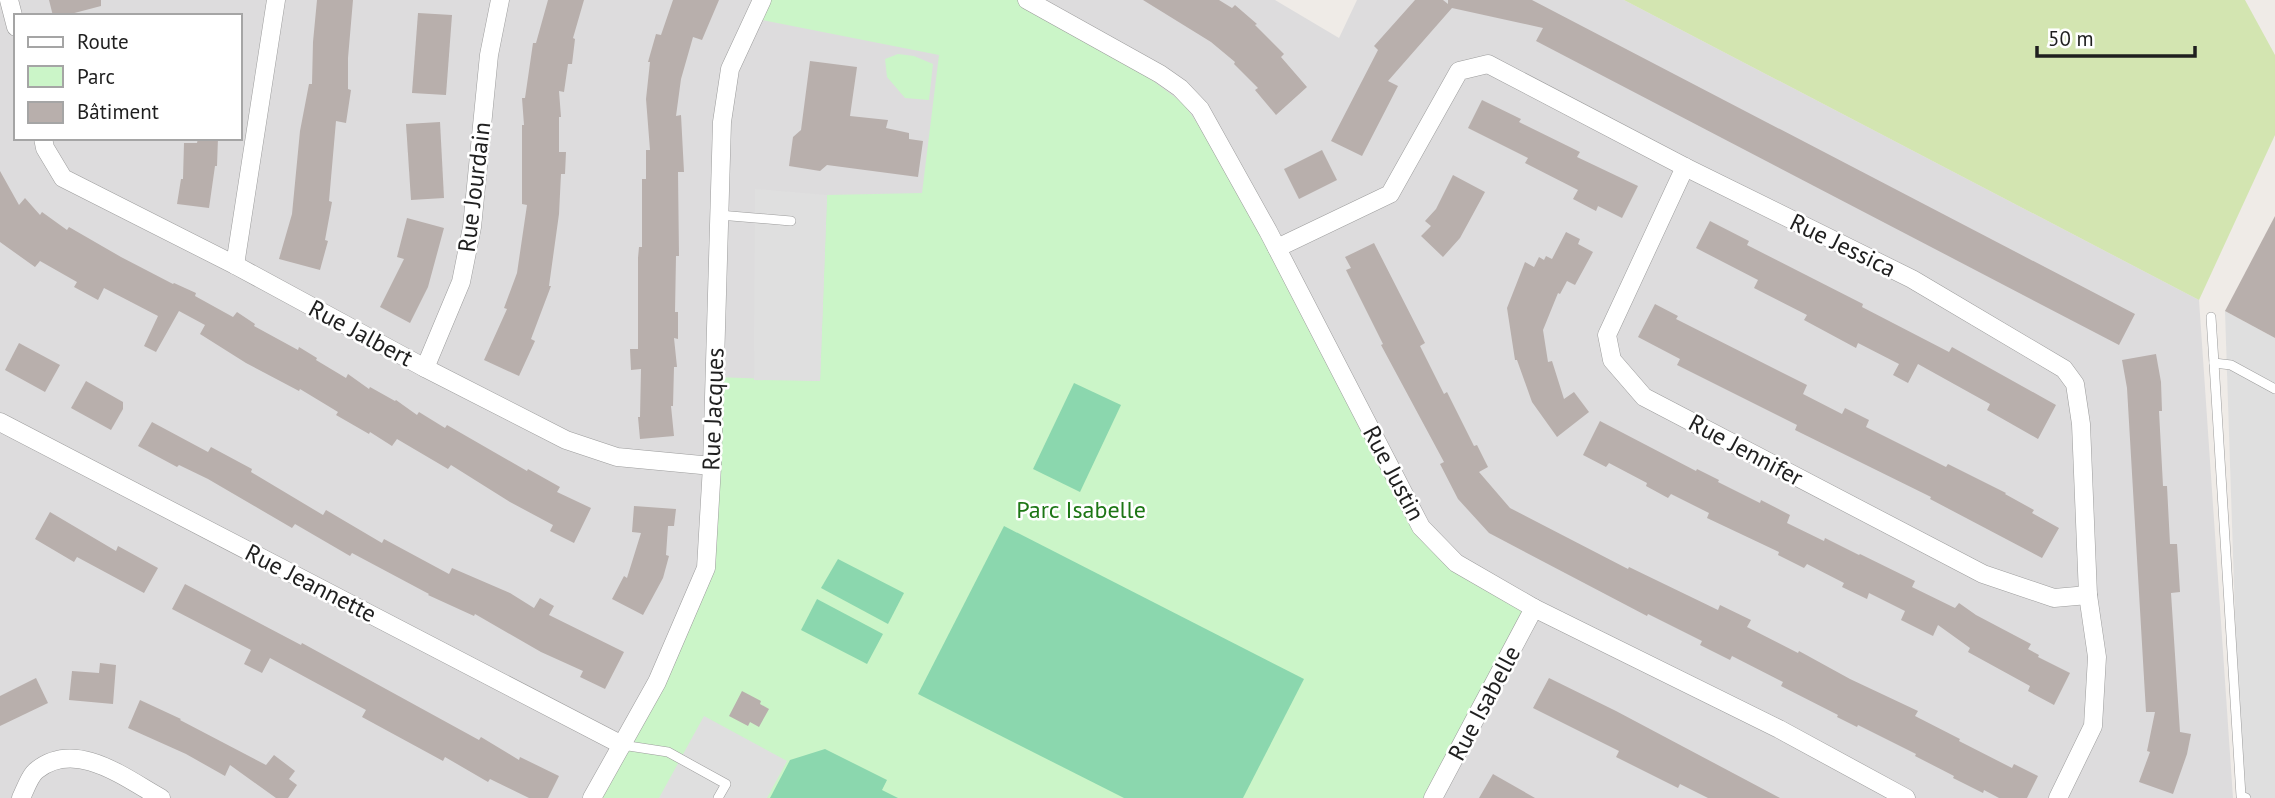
<svg xmlns="http://www.w3.org/2000/svg" width="2275" height="798" viewBox="0 0 2275 798" font-family="'PT Sans',sans-serif">
<style>
.residential{fill:#dddcdd;fill-rule:evenodd}
.grass{fill:#d3e5b1}
.park{fill:#cbf5c8}
.pitch{fill:#8bd7ae}
.parking{fill:#dfdfdf}
.building{fill:#b8afac}
.lines{fill:none;stroke-linecap:round;stroke-linejoin:round}
.service-casing{stroke:#9c9c9c;stroke-width:10}
.minor-casing{stroke:#9c9c9c;stroke-width:19}
.service{stroke:#fff;stroke-width:9}
.minor{stroke:#fff;stroke-width:18}
.labels{text-anchor:middle;dominant-baseline:central;stroke-width:5;stroke-linejoin:round;paint-order:stroke}
.street-label{font-size:24px;fill:#1f1f1f;stroke:#fff}
.park-label{font-size:24px;fill:#1d7615;stroke:#fff}
</style>
<rect width="100%" height="100%" fill="#efebe7"/>
<path class="residential" d="M0 0H1275L1339 38 1357 0H1624L2199 300 2233 798H0ZM16 16H240V138H16Z"/>
<polygon class="grass" points="1624,0 2245,0 2275,55 2275,135 2199,300"/>
<g class="park">
<polygon points="761,0 1017,0 1152,80 1184,104 1259,214 1421,527 1534,608 1433,798 592,798 706,568 715,377 820,381 827,195 922,193 939,55 752,18"/>
<polygon points="898,54 914,56 933,64 929,100 905,98 887,77 885,59"/>
</g>
<g class="pitch">
<polygon points="1074,383 1121,405 1080,492 1033,469"/>
<polygon points="1004,526 1304,679 1243,798 1124,798 918,694"/>
<polygon points="838,559 904,593 888,624 821,588"/>
<polygon points="817,599 883,634 867,664 801,630"/>
<polygon points="825,749 887,780 882,790 898,798 770,798 790,760"/>
</g>
<g class="parking">
<polygon points="755,189 827,195 820,381 754,380"/>
<polygon points="2225,311 2275,338 2275,798 2241,798"/>
<polygon points="704,716 787,761 767,798 659,798"/>
</g>
<g class="building">
<polygon points="49,0 101,0 101,6 63,16 53,16"/>
<polygon points="317,0 353,0 348,58 348,89 351,90 346,123 336,121 329,201 332,202 325,240 328,241 320,270 279,259 292,214 300,131 309,84 312,84 313,42"/>
<polygon points="548,0 584,0 573,38 575,39 572,64 568,64 564,92 559,91 561,117 559,117 559,152 566,152 565,174 561,174 559,214 549,286 551,286 531,339 535,341 519,376 484,360 507,309 504,308 517,273 527,205 522,204 522,125 524,125 522,98 525,98 533,43 536,43"/>
<polygon points="673,0 719,0 702,40 693,37 681,79 676,116 681,115 684,172 678,172 679,256 676,256 675,312 678,312 678,339 674,338 677,367 674,367 673,406 671,406 674,436 640,439 638,417 640,417 641,369 631,370 630,349 638,349 638,258 639,247 642,247 642,179 646,179 646,150 650,150 646,99 650,62 648,62 656,34 661,35"/>
<polygon points="1143,0 1219,0 1232,8 1235,5 1257,24 1255,25 1284,54 1281,57 1307,87 1276,115 1255,90 1258,88 1234,64 1235,62 1211,42"/>
<polygon points="1415,0 1443,0 1448,4 1448,0 1532,0 2135,314 2119,345 1536,41 1543,28 1452,8 1388,81 1398,86 1362,156 1331,141 1378,50 1374,46"/>
<polygon points="418,13 452,15 446,95 412,93"/>
<polygon points="810,61 857,67 850,116 888,120 886,128 909,133 909,139 923,141 918,177 827,165 820,171 789,166 793,137 801,130"/>
<polygon points="1482,100 1521,119 1519,122 1580,152 1577,157 1638,186 1622,218 1598,206 1596,211 1573,199 1578,190 1525,163 1528,158 1468,128"/>
<polygon points="440,122 444,198 411,200 406,124"/>
<polygon points="198,138 218,138 217,166 215,166 209,208 177,204 181,179 183,179 184,143 197,143"/>
<polygon points="1322,150 1337,180 1299,199 1284,169"/>
<polygon points="0,171 19,205 25,198 40,215 42,212 67,230 69,227 121,257 173,284 174,283 196,293 195,296 233,317 237,312 255,324 254,326 298,350 299,347 317,358 316,360 346,378 348,374 369,389 370,387 395,401 396,400 417,415 419,412 445,428 447,425 527,471 528,469 560,487 557,492 591,508 574,543 550,531 553,525 510,502 451,465 448,469 397,439 392,446 370,432 369,434 336,415 338,412 300,389 299,391 246,363 200,334 205,325 179,311 156,352 144,346 158,316 104,288 98,300 74,287 77,282 40,261 35,267 0,242"/>
<polygon points="1453,175 1485,192 1460,238 1443,257 1421,236 1431,226 1425,221 1436,209"/>
<polygon points="2275,216 2275,338 2225,311"/>
<polygon points="407,218 444,228 428,287 410,323 380,307 404,259 397,257"/>
<polygon points="1710,221 1749,241 1747,245 1863,304 1862,307 1949,352 1952,347 2056,405 2038,439 1987,410 1990,404 1918,364 1908,383 1893,375 1899,364 1858,343 1856,348 1804,320 1807,315 1754,288 1758,280 1696,248"/>
<polygon points="1566,232 1580,239 1578,244 1593,252 1575,285 1567,281 1560,294 1558,293 1543,330 1548,362 1552,361 1564,399 1574,392 1589,412 1557,437 1532,402 1517,360 1515,360 1507,308 1525,262 1534,267 1539,257 1544,260 1546,256 1552,259"/>
<polygon points="1374,243 1425,343 1420,346 1444,394 1447,392 1474,446 1477,445 1488,467 1479,472 1510,508 1628,569 1629,567 1718,610 1720,605 1751,620 1747,627 1798,653 1799,651 1850,679 1918,711 1915,716 1960,739 1959,741 2012,768 2014,764 2038,776 2027,798 1999,798 1984,790 1983,793 1953,778 1954,776 1915,756 1916,754 1858,725 1857,727 1837,717 1838,715 1781,686 1783,682 1732,656 1730,660 1700,645 1702,641 1648,614 1647,616 1489,533 1458,499 1440,464 1444,462 1381,345 1383,344 1346,270 1351,268 1345,257"/>
<polygon points="1655,304 1678,316 1676,319 1807,385 1803,394 1842,414 1845,408 1869,420 1866,427 1946,467 1948,464 2006,493 2005,494 2034,510 2032,513 2059,528 2042,558 1930,499 1931,497 1795,430 1797,425 1677,365 1680,359 1638,337"/>
<polygon points="19,343 60,365 45,392 5,370"/>
<polygon points="2156,354 2161,382 2162,411 2159,411 2163,486 2167,486 2170,544 2177,544 2180,592 2171,593 2180,732 2191,734 2187,754 2173,794 2139,782 2150,752 2147,751 2155,712 2146,712 2127,388 2122,360"/>
<polygon points="86,381 123,402 123,409 111,430 71,408"/>
<polygon points="1600,421 1696,471 1697,469 1719,480 1718,482 1760,503 1761,500 1790,515 1787,523 1824,541 1825,538 1859,555 1860,554 1915,581 1912,587 1955,608 1959,603 1976,615 2031,644 2028,649 2039,655 2038,657 2070,673 2054,705 2028,691 2030,686 1968,652 1970,648 1938,625 1933,636 1901,620 1905,611 1869,593 1867,599 1842,587 1844,583 1807,564 1804,568 1778,555 1779,552 1707,518 1709,513 1671,494 1668,498 1646,486 1647,483 1609,463 1606,467 1583,455"/>
<polygon points="152,422 208,452 211,447 252,469 251,472 323,515 326,510 382,543 384,539 449,574 452,568 510,593 534,608 540,598 554,606 549,615 624,652 605,689 580,677 583,671 541,652 475,614 474,616 428,595 429,594 352,553 350,556 295,524 292,528 208,479 179,465 177,467 138,446"/>
<polygon points="634,506 676,509 674,526 668,526 666,555 669,556 663,578 643,615 612,599 624,576 627,578 641,533 632,532"/>
<polygon points="50,512 116,551 118,546 158,568 144,593 77,557 74,562 35,539"/>
<polygon points="185,584 301,645 302,643 479,740 481,737 519,760 520,757 559,776 548,798 529,798 490,779 488,782 445,757 443,761 362,717 366,710 270,658 262,673 244,664 251,650 172,609"/>
<polygon points="100,663 116,665 113,704 69,700 72,671 99,673"/>
<polygon points="36,678 48,703 0,726 0,696"/>
<polygon points="1549,678 1616,711 1780,798 1708,798 1680,784 1678,788 1616,757 1619,751 1533,708"/>
<polygon points="742,691 761,701 760,704 769,709 759,727 750,722 748,726 729,716"/>
<polygon points="140,700 181,719 180,720 266,765 274,755 295,771 289,779 297,785 288,798 276,798 230,765 225,776 186,754 128,728"/>
<polygon points="1493,774 1535,798 1479,798"/>
</g>
<g class="lines">
<defs>
<g id="service">
<polyline points="719,215 791,221"/>
<polyline points="2211,317 2214,363"/>
<polyline points="622,745 668,752 726,784 718,798"/>
<polyline points="2246,798 2241,796 2214,363 2231,365 2275,389"/>
</g>
<g id="minor">
<polyline points="9,0 16,27"/>
<polyline points="1027,0 1160,74 1180,88 1200,109 1268,231 1421,527 1456,563 1534,608 1779,729 1906,798"/>
<polyline points="43,138 45,148 63,178 235,265 425,368 566,440 617,457 712,466"/>
<polyline points="1685,167 1607,335 1612,360 1644,397 1983,574 2054,598 2088,595"/>
<polyline points="1277,248 1390,194 1459,71 1488,64 1685,167 1912,279 2064,369 2075,384 2081,424 2088,595 2097,657 2093,726 2058,798"/>
<polyline points="235,265 276,0"/>
<polyline points="425,368 461,282 472,227 489,55 500,0"/>
<polyline points="0,422 622,745"/>
<path d="M21 798C25 790 30 775 37 770 76 739 125 778 161 798"/>
<polyline points="592,798 657,682 706,568 712,466 722,122 730,69 762,0"/>
<polyline points="1433,798 1534,608"/>
</g>
</defs>
<use href="#service" class="service-casing"/>
<use href="#minor" class="minor-casing"/>
<use href="#service" class="service"/>
<use href="#minor" class="minor"/>
</g>
<g class="labels">
<g class="street-label">
<text transform="translate(474 187) rotate(-83)">Rue Jourdain</text>
<text transform="translate(1843 245) rotate(26)">Rue Jessica</text>
<text transform="translate(361 333) rotate(28)">Rue Jalbert</text>
<text transform="translate(713 409) rotate(-88)">Rue Jacques</text>
<text transform="translate(1746 450) rotate(28)">Rue Jennifer</text>
<text transform="translate(1394 473) rotate(62)">Rue Justin</text>
<text transform="translate(311 583) rotate(27)">Rue Jeannette</text>
<text transform="translate(1484 703) rotate(-62)">Rue Isabelle</text>
</g>
<g class="park-label">
<text x="1081" y="509">Parc Isabelle</text>
</g>
</g>
<rect x="14" y="14" width="228" height="126" fill="#ffffff" stroke="#a5a5a5" stroke-width="2"/>
<rect x="28" y="37" width="35" height="10" fill="#ffffff" stroke="#a5a5a5" stroke-width="2"/>
<text x="77" y="49" font-size="21" fill="#1f1f1f">Route</text>
<rect x="28" y="66" width="35" height="21" fill="#cbf5c8" stroke="#a5a5a5" stroke-width="2"/>
<text x="77" y="84" font-size="21" fill="#1f1f1f">Parc</text>
<rect x="28" y="102" width="35" height="21" fill="#b8afac" stroke="#a5a5a5" stroke-width="2"/>
<text x="77" y="119" font-size="21" fill="#1f1f1f">Bâtiment</text>
<path d="M2037 46v10h158v-10" fill="none" stroke="#1f1f1f" stroke-width="3.5"/>
<text x="2048" y="46" font-size="21" fill="#1f1f1f" stroke="#ffffff" stroke-width="5" paint-order="stroke">50 m</text>
</svg>
